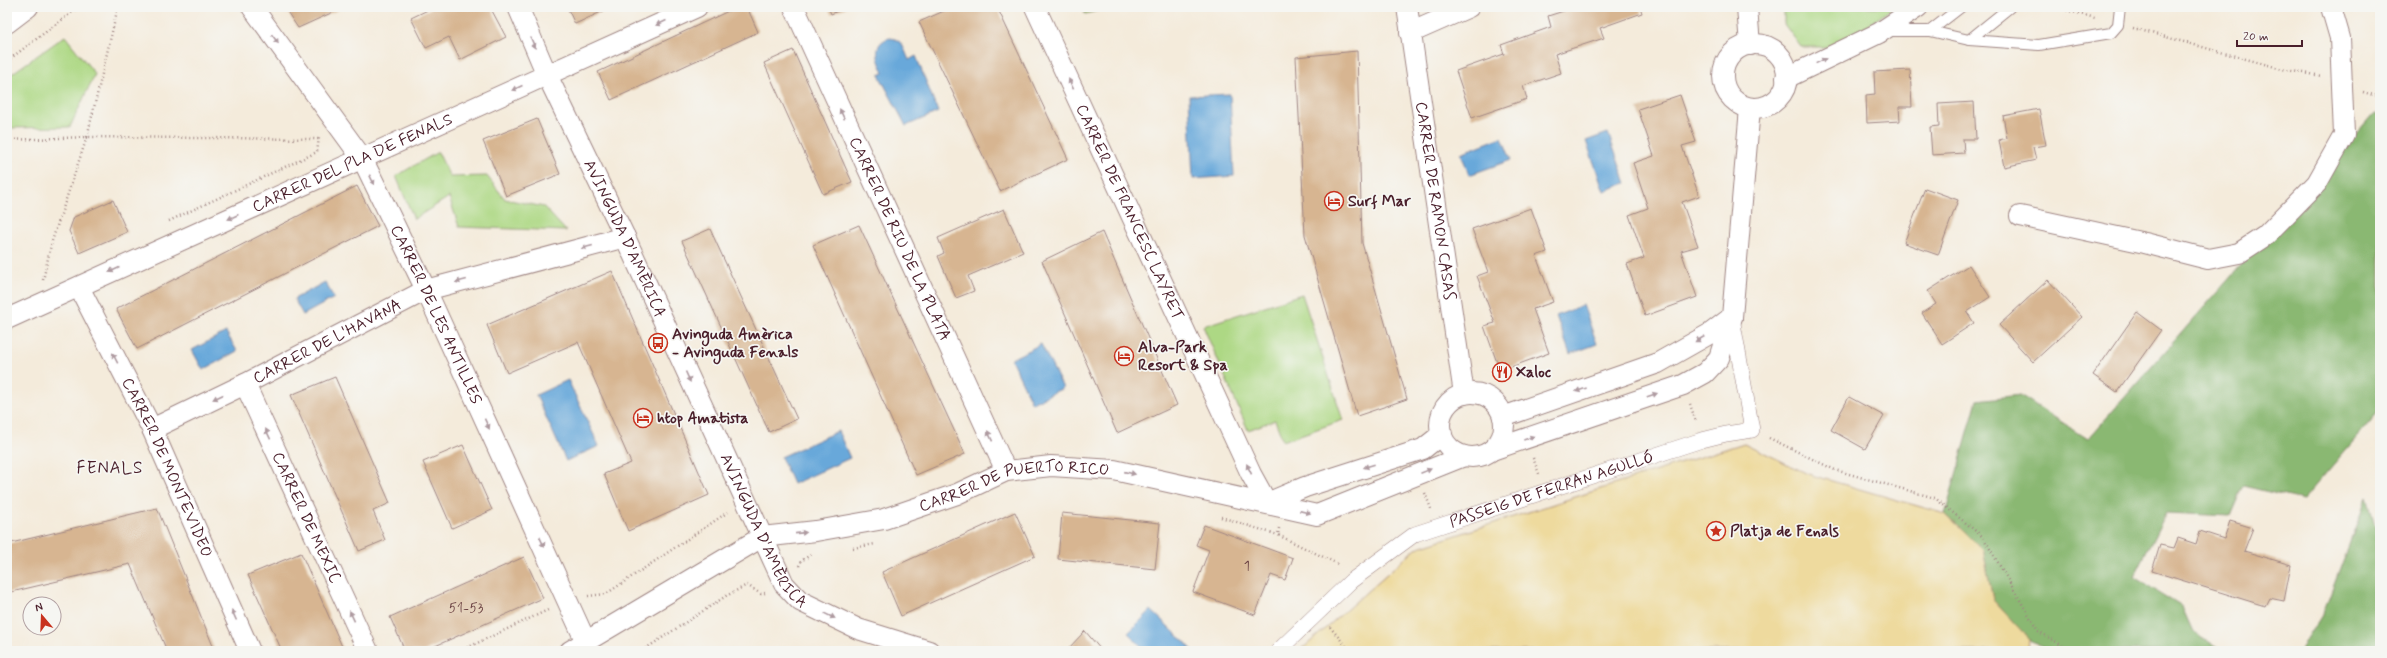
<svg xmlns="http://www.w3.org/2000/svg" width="2387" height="658" viewBox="0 0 2387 658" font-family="Mynerve,sans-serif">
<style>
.green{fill:#add884;stroke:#7c7c58}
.forest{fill:#8ab872;stroke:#6a6c4e}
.sand{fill:#eeda9e;stroke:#9c7c64}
.water{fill:#67a8da;stroke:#586482}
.building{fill:#d7b591}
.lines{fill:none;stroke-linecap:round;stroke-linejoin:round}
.service-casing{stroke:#9f8583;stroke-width:12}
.pedestrian-casing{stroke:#9f8583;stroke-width:16}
.minor-casing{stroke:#9f8583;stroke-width:22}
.path{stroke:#9f8583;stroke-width:2.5;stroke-dasharray:1 3;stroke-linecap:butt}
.service{stroke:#fff;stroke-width:10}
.pedestrian{stroke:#fff;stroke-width:15}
.minor{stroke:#fff;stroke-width:20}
.oneway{fill:#ae9aa0}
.labels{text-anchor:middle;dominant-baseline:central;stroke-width:3.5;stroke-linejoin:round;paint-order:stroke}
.number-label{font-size:14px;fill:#6d4444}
.street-label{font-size:16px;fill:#4a1f2b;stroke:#f6f6f2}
.poi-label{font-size:16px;font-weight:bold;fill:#4a1f2b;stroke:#f6f6f2;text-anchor:start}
.neighbourhood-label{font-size:17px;letter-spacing:1px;fill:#4a1f2b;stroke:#f6f6f2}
</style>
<rect width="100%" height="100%" fill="#f6f6f2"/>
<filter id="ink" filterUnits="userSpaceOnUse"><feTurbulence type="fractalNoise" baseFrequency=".025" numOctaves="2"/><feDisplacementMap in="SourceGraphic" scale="8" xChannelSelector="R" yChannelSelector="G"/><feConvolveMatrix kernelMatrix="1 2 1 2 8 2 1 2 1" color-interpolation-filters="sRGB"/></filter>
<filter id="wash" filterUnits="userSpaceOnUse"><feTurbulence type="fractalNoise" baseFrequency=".012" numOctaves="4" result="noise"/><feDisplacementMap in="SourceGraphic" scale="16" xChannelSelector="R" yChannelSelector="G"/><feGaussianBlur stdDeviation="0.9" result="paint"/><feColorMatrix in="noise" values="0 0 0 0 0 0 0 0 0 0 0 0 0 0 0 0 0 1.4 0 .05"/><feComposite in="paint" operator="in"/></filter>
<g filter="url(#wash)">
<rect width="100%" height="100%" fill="#f4ebdb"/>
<g class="green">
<polygon points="1083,7 1112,7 1085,14"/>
<polygon points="1784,7 1894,7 1860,31 1831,47 1801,47 1784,24"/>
<polygon points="65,36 95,74 70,127 7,128 7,77"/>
<polygon points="438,152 450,177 487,176 505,199 544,207 566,231 459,227 449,197 414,219 396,176"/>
<polygon points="1302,294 1343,420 1283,441 1275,420 1248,430 1203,326"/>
</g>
<g class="forest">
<polygon points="2375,113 2380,114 2380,410 2303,500 2243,486 2230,516 2166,513 2134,577 2182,607 2193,632 2224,651 2048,651 2030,640 1993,600 1983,550 1945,514 1977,400 2020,395 2088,439"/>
<polygon points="2367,497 2380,543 2380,651 2300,651 2323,614"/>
</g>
<polygon class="sand" points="1744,443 1808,474 1945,514 1983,550 1993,600 2030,640 2029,651 1300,651 1416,548"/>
<g class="water">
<path d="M889 38C902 38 904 49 909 60L916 56 938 112 906 126 879 75 884 73C878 60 871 44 889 38Z"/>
<polygon points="1230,94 1234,176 1193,179 1189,96"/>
<polygon points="1608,133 1626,183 1604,191 1586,141"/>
<polygon points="1502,137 1511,160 1469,175 1461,153"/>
<polygon points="325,282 334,298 303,315 294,299"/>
<polygon points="1583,305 1597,344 1570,354 1556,316"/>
<polygon points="226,332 237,351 203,370 192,350"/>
<polygon points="1041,344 1063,388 1032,403 1011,359"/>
<polygon points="568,380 599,446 566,461 536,395"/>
<polygon points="838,431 850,458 793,484 781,457"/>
<polygon points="1151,610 1194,651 1146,651 1128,633"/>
</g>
<g id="blocks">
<g class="building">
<polygon points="284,7 339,7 340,9 298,28"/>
<polygon points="434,7 490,7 506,37 460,60 449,37 426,48 411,18"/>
<polygon points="567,7 612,7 575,24"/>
<polygon points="737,7 747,7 758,32 611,100 598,72"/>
<polygon points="828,7 847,7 831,14"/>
<polygon points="953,7 997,7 1068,159 1000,191 919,22"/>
<polygon points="1576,7 1640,7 1642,13 1600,28 1604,38 1555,54 1561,73 1523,86 1527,99 1472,118 1456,71 1504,54 1501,45 1551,27 1548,16"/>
<polygon points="793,50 852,182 823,194 764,63"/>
<polygon points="1357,51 1362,243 1407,399 1357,416 1305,235 1296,57"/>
<polygon points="1910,70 1912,107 1899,107 1900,121 1867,123 1866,95 1875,94 1874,72"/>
<polygon points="1680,95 1696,142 1682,146 1699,196 1682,202 1698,246 1681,251 1697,297 1645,316 1627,264 1644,258 1629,215 1648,208 1633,163 1654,156 1638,109"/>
<polygon points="1974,102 1976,139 1963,139 1964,153 1932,155 1930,127 1939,126 1938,104"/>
<polygon points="2039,109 2046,145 2033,147 2036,160 2004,167 1999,140 2007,138 2003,116"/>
<polygon points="537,119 560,174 506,196 483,141"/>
<polygon points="357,186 378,226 137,349 116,309"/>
<polygon points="1925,188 1958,200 1938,255 1904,243"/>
<polygon points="113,200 127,232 79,253 69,231 74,217"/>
<polygon points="1531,208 1547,252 1536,256 1553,302 1533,309 1549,353 1500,371 1484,326 1495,323 1477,276 1488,272 1472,229"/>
<polygon points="1004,209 1023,252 968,276 974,291 956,298 938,256 944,253 938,238"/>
<polygon points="859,225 965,454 916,475 813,245"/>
<polygon points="710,229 797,419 769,432 682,241"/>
<polygon points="1102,232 1177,405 1117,433 1042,261"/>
<polygon points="1969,265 1990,297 1967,312 1974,323 1942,344 1922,313 1936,304 1928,291"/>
<polygon points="612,271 709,495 628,531 604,474 631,463 578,342 507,373 487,325"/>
<polygon points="2048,280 2082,317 2033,362 1999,325"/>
<polygon points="2137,312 2161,330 2117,392 2093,375"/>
<polygon points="335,377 390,503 373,511 385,540 359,551 291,395"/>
<polygon points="1849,397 1884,416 1865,449 1831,430"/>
<polygon points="463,445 492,510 452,528 423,462"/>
<polygon points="157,508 215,651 167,651 130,564 7,593 7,544"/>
<polygon points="1015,512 1035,556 901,616 882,572"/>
<polygon points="1062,513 1160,523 1155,569 1058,559"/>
<polygon points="2230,521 2253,528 2244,551 2291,565 2284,601 2269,598 2265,606 2152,571 2160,545 2174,548 2178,538 2196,544 2200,531 2224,539"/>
<polygon points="1204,525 1293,558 1285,580 1271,575 1255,615 1193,592 1209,550 1196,545"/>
<polygon points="301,553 344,651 282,651 248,575"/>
<polygon points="524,557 543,598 424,651 405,651 390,617"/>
<polygon points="1085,631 1102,651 1066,651"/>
</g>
</g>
</g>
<g filter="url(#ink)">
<use href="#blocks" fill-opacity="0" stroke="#9f8583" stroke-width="1"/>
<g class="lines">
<defs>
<g id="service">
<polyline points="1887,31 1930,31 1969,40 2010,7"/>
<polyline points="1930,31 1961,7"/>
<polyline points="1969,40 2039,45 2111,33 2118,25 2120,7"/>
</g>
<g id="pedestrian">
<path id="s1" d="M1278 651 1351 581 1415 534 1702 440 1726 434 1752 430 1732 318"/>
</g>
<g id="minor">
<path id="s2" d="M252 7 362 158 426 290 586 642"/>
<path id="s3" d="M518 7 547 75 625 237 784 584 800 601 858 629 929 651"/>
<path id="s4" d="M794 7 1006 471"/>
<path id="s5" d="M1035 7 1251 474 1267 503"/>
<path id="s6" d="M1407 7 1464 394"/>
<polyline points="1747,7 1750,45"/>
<polyline points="7,23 28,7"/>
<polyline points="1410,33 1469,7"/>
<circle cx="1755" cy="76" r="32"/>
<polyline points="1786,78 1879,33 1918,7"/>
<polyline points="2020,216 2145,243 2208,259 2239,253 2265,236 2317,183 2344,135 2340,38 2331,7"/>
<path id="s7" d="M79 287 152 429 250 651"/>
<path id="s8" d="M7 319 697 7"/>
<path id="s9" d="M245 384 368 651"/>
<circle cx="1472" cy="425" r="32"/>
<polyline points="1503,417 1658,363 1711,333 1732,317"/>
<path id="s10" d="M152 429 245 384 426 290 625 237"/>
<polyline points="1492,450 1683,385 1705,373 1719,358 1732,317 1750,108"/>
<polyline points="1267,503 1305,487 1423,449 1442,434"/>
<path id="s11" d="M570 651 762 537 816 531 884 519 957 494 1006 471 1051 466 1114 470 1317 515 1464 456"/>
</g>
</defs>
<use href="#service" class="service-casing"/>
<use href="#pedestrian" class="pedestrian-casing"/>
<use href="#minor" class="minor-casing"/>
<g class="path">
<polyline points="2055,7 2095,18"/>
<polyline points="2133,28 2286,70 2322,76"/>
<polyline points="7,61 79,7"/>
<polyline points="2363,92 2380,97"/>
<polyline points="7,140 87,137 118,7"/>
<polyline points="169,221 317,152 319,138"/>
<polyline points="43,280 52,241 87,137 319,139"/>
<polyline points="1690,404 1696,422"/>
<polyline points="1769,438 1835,470 1935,498 1983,537 2038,631 2071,651"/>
<polyline points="1533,458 1539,474"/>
<polyline points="1425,493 1431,509"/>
<polyline points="1221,517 1278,535"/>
<polyline points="1279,528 1278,535 1340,565"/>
<polyline points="853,548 875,544"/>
<polyline points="799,566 801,561 812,554"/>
<polyline points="588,596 606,594 728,512"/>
<polyline points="1330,627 1350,651"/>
<polyline points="950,648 960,651"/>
<polyline points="460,651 548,610"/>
<polyline points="642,651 726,596 747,585 761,594 765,593"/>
</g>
<use href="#service" class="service"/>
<use href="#pedestrian" class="pedestrian"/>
<use href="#minor" class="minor"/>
</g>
<defs><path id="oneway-solid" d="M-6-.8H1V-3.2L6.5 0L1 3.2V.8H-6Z"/></defs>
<g class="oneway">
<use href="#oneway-solid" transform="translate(661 23) rotate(156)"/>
<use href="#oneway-solid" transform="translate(275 39) rotate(54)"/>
<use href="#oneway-solid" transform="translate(533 43) rotate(67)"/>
<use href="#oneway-solid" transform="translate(1821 61) rotate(-26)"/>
<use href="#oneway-solid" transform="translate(1071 84) rotate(-115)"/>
<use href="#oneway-solid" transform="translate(517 88) rotate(156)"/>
<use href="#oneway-solid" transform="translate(842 114) rotate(-115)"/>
<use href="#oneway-solid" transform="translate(372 180) rotate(64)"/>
<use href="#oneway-solid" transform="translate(233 217) rotate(156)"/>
<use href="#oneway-solid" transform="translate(587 247) rotate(165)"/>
<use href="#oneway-solid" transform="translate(114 270) rotate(156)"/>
<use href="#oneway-solid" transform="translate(461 281) rotate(165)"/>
<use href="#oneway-solid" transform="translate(1700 339) rotate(150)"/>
<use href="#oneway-solid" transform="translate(115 358) rotate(-117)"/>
<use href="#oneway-solid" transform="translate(688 377) rotate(66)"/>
<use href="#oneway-solid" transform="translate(1581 390) rotate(161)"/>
<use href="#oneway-solid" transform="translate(1652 395) rotate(-19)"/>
<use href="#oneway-solid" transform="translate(218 397) rotate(155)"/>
<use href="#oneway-solid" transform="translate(487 424) rotate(65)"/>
<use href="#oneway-solid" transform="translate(268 434) rotate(-115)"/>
<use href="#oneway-solid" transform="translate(990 436) rotate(-115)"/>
<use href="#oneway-solid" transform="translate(1529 438) rotate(-19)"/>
<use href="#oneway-solid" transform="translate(1369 466) rotate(162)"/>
<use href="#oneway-solid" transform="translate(1249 469) rotate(-115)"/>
<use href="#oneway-solid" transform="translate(1426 471) rotate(-22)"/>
<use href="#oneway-solid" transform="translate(1130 473) rotate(13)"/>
<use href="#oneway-solid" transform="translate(1305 512) rotate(13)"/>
<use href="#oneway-solid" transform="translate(801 533) rotate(-6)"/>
<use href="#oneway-solid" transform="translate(542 542) rotate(65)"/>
<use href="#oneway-solid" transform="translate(234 615) rotate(-114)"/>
<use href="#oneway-solid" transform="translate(352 616) rotate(-115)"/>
<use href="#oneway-solid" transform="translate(830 616) rotate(26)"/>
</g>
</g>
<defs>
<symbol id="hotel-ring" viewBox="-11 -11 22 22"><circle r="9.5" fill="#f6f6f2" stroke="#c8321e" stroke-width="1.5"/><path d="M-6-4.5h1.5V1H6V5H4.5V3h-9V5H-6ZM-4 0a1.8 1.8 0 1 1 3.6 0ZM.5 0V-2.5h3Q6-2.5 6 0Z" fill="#c8321e"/></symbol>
<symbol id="bus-ring" viewBox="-11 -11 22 22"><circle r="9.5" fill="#f6f6f2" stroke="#c8321e" stroke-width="1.5"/><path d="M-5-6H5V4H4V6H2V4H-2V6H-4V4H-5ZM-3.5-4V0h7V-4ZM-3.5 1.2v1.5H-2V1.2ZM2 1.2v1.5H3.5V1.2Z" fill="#c8321e"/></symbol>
<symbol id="restaurant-ring" viewBox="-11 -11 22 22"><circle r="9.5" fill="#f6f6f2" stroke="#c8321e" stroke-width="1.5"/><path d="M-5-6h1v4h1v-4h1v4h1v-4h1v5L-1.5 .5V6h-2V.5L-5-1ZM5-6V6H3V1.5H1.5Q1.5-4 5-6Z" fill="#c8321e"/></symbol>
<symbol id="sight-ring" viewBox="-11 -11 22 22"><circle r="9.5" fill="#f6f6f2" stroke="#c8321e" stroke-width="1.5"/><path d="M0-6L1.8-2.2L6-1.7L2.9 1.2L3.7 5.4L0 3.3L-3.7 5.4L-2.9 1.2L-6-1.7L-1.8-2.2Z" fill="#c8321e"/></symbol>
</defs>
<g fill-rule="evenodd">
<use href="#hotel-ring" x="1323" y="190" width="22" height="22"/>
<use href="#bus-ring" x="647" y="332" width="22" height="22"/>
<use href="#hotel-ring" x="1113" y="345" width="22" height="22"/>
<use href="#restaurant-ring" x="1491" y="361" width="22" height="22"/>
<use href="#hotel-ring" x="632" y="407" width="22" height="22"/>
<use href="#sight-ring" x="1705" y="520" width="22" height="22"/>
</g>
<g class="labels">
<g class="number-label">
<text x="1247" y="566">1</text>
<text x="466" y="608">51-53</text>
</g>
<g class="street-label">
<text stroke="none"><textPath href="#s8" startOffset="379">CARRER DEL PLA DE FENALS</textPath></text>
<text stroke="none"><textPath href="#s6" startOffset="196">CARRER DE RAMON CASAS</textPath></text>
<text stroke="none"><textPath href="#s5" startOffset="226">CARRER DE FRANCESC LAYRET</textPath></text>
<text stroke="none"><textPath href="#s3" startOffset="255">AVINGUDA D'AMÈRICA</textPath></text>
<text stroke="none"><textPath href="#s4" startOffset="255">CARRER DE RIU DE LA PLATA</textPath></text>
<text stroke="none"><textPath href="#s2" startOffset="360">CARRER DE LES ANTILLES</textPath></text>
<text stroke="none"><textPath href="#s10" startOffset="196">CARRER DE L'HAVANA</textPath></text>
<text stroke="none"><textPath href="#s7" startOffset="201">CARRER DE MONTEVIDEO</textPath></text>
<text stroke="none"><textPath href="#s11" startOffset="483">CARRER DE PUERTO RICO</textPath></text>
<text stroke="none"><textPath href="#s1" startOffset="324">PASSEIG DE FERRAN AGULLÓ</textPath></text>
<text stroke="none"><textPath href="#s9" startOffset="147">CARRER DE MEXIC</textPath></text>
<text stroke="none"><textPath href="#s3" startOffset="579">AVINGUDA D'AMÈRICA</textPath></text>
</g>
<g class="poi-label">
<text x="1348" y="201">Surf Mar</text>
<text x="672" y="334">Avinguda Amèrica<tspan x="672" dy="18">- Avinguda Fenals</tspan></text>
<text x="1138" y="347">Alva-Park<tspan x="1138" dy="18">Resort &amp; Spa</tspan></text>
<text x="1516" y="372">Xaloc</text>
<text x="657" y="418">htop Amatista</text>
<text x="1730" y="531">Platja de Fenals</text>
</g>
<g class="neighbourhood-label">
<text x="110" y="468">FENALS</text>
</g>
</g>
<rect width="2387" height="658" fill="none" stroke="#f6f6f2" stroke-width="24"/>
<g transform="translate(42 616) rotate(341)"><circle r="19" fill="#f6f6f2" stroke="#b1a0a2"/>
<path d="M0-3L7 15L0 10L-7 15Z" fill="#c8321e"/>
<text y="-6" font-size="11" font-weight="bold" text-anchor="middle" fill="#4a1f2b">N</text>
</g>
<path d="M2237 40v6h65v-6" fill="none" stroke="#4a1f2b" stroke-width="2"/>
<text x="2243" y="40" font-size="12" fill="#4a1f2b" stroke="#f6f6f2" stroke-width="3" paint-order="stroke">20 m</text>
</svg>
